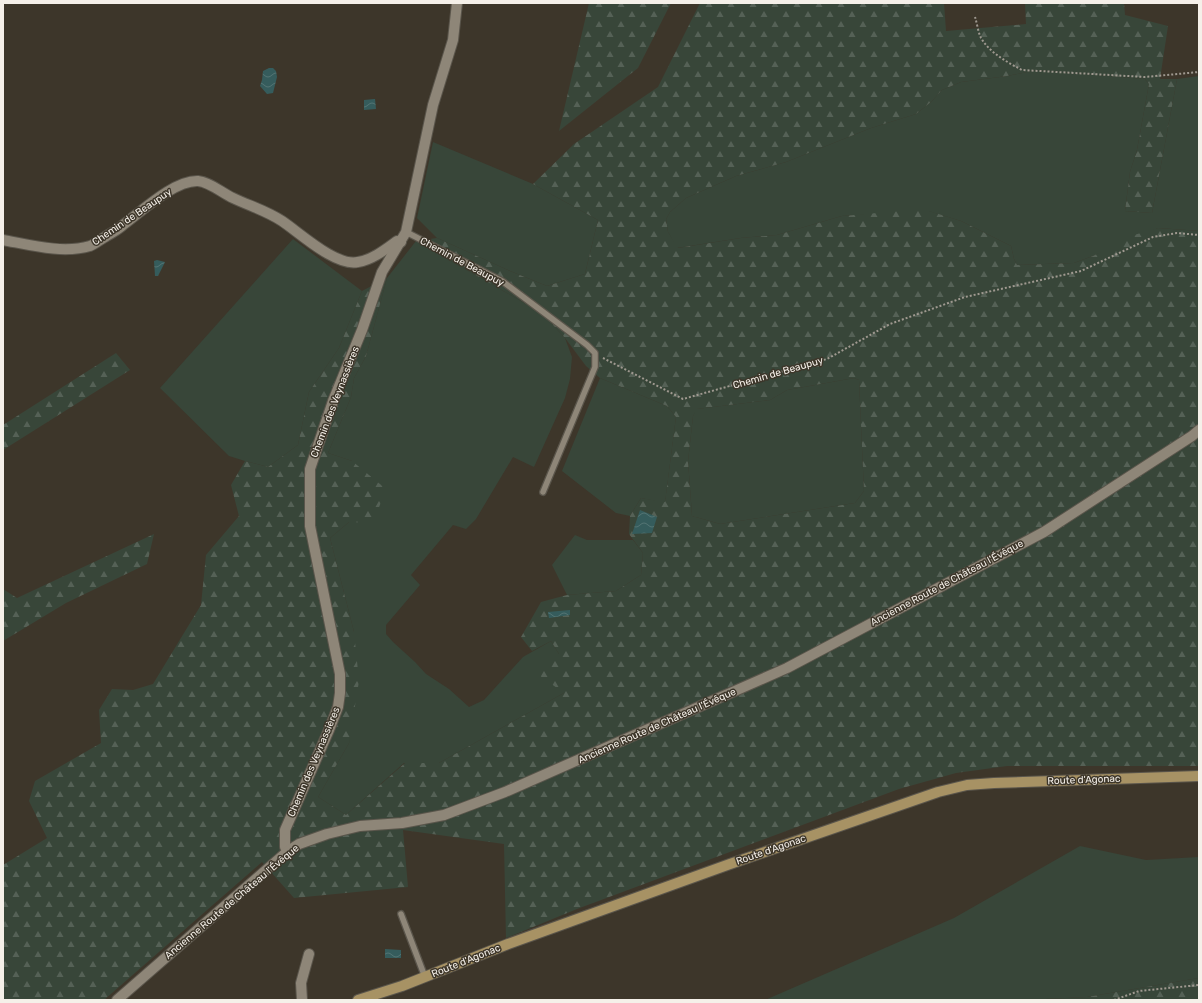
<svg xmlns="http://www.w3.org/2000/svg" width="1202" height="1003" viewBox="0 0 1202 1003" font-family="Rubik,sans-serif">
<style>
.green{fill:#384639}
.forest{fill:url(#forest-firs);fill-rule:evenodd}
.water{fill:url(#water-waves)}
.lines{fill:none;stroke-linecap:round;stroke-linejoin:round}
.service-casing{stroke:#5a554b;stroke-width:8}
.minor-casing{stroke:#5a554b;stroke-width:12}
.secondary-casing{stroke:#5a554b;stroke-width:12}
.path{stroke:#9f9990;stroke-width:2;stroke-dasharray:2 2;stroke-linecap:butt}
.service{stroke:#8e8678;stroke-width:5.5}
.minor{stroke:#8e8678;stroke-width:10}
.secondary{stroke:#a79264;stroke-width:10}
.labels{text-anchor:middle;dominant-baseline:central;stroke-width:3;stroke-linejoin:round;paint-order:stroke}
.street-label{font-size:10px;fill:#f5f0e9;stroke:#3d362a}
</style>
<defs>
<pattern id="forest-firs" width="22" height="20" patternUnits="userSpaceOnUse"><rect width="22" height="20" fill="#384639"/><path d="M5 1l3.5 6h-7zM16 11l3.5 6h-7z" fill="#556156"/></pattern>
<pattern id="water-waves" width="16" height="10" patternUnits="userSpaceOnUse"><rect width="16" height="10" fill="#355c5c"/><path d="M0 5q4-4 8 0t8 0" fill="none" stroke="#537473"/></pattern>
</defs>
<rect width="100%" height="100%" fill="#3d362a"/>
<g class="green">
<polygon points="1037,70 1145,79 1149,84 1137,150 1130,172 1125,211 1152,213 1177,79 1199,76 1199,231 1158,228 1093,256 1074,263 1017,265 1014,259 1011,246 961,221 928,211 842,216 777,235 741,238 677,248 668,232 666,219 670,212 686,198 736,176 786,162 871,128 916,114 931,102 942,90 961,82 1007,76"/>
<polygon points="433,142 533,184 598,220 585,274 547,286 510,271 437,238 417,218"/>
<polygon points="293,239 362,291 339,348 309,392 298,445 268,467 245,461 229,456 160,388"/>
<polygon points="416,241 542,313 565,338 572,357 570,379 565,398 534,467 513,457 476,519 466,529 453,525 411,575 420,585 386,625 386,634 393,642 415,662 426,674 449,689 469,707 484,700 523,657 551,641 559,654 564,693 439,763 404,763 346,815 318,797 349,743 354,632 330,538 349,522 352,461 328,453 351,397 354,378 366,356 387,278"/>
<polygon points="600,378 667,406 676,417 665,503 641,498 630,516 616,513 562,471"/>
<polygon points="854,378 859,380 864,491 855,503 720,524 692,516 688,461 693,416 696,409 770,400 787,390"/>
<polygon points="575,535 587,540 633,540 643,553 641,575 616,591 567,595 552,565"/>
<polygon points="1080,846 1146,860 1199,857 1199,978 1087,997 1025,1000 765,1000 954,918"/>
</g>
<g class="forest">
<polygon points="589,3 671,3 638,68 559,131"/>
<path d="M700 3H944L946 31 1026 24 1025 3H1124L1125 15 1168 26 1160 79H1177L1152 213 1125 211 1130 172 1137 150 1149 84 1145 79 1037 70 1007 76 961 82 942 90 931 102 916 114 871 128 786 162 736 176 686 198 670 212 666 219 668 232 678 248 741 238 777 235 842 216 900 211H929L961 221 1011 246 1014 259 1017 265 1074 263 1093 256 1134 235 1158 228 1199 231V766H1007L956 773 899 789 577 909 506 938 504 844 403 830 408 887 294 898 262 862 104 1000H3V865L47 838 29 801 35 781 101 743 99 710 112 689 133 690 153 684 201 605 206 555 239 516 231 485 245 461 268 467 298 445 309 392 339 348 362 291 387 278 366 356 354 378 351 397 328 453 352 461 386 489 373 523 349 522 330 538 354 632 359 681 349 743 318 797 346 815 405 763H439L564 693 536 673 559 654 551 641 532 651 521 637 541 602 567 595 616 591 641 575 643 553 629 534 630 516 641 498 665 502 676 417 667 406 600 378 586 366 565 338 542 313 416 241 437 238 510 271 547 286 585 274 598 220 533 184 574 144 658 87ZM854 378 859 380 864 491 855 503 720 524 692 516 688 461 693 416 697 409 770 400 787 390Z"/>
<polygon points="116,353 130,370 3,450 3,425"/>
<polygon points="154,534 147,564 66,603 3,641 3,589 17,598"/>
<polygon points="1199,978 1199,1000 1025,1000 1087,997"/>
</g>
<g class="water">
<polygon points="269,68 273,68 276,71 277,77 273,93 267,94 260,86 262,80 263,71"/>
<polygon points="375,99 376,109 364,110 364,100"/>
<polygon points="157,260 165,262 158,276 155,276 154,261"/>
<polygon points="640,510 657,517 652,533 632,534"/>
<polygon points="570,610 570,615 549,618 548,612"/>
<polygon points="385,949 401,950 401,958 385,958"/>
</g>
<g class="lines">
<defs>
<g id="service">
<polyline points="406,232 502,281 587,345 595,353 595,367 543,492"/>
<polyline points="401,914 425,977"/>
</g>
<g id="minor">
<path d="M3 240C30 245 63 254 90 246 95 244 101 239 105 237 111 233 118 230 123 225 141 212 174 180 198 181 210 182 222 193 233 198 250 206 267 211 282 221 300 233 336 267 358 262 372 260 386 249 397 241L401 242"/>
<polyline points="288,851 285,847 285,830 329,730 338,707 340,693 340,674 310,526 310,469 333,401 362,330 382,272 406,232 433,105 453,40 457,3"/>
<polyline points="117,1000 288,851 299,844 327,834 360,826 402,823 444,815 505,792 787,668 1044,532 1192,436 1199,430"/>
<polyline points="302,1000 301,983 309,954"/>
</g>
<polyline id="secondary" points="358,1000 402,986 508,944 730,864 938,792 967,785 994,783 1199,776"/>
</defs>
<use href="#service" class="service-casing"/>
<use href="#minor" class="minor-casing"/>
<use href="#secondary" class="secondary-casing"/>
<g class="path">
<path d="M975 17C977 23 978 32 981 38 990 53 1007 62 1022 70L1145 77 1199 72"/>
<polyline points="603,358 683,399 827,359 890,324 965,297 1081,271 1153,237 1177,233 1199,235"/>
<polyline points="1114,1000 1139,991 1199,985"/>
</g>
<use href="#service" class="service"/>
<use href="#minor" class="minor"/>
<use href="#secondary" class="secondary"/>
</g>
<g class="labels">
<g class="street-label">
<text transform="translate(132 217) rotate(-34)">Chemin de Beaupuy</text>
<text transform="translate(462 262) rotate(28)">Chemin de Beaupuy</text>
<text transform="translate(778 373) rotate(-16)">Chemin de Beaupuy</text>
<text transform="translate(335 402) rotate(-69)">Chemin des Veynassières</text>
<text transform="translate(947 583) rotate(-28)">Ancienne Route de Château l'Évêque</text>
<text transform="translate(657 726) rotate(-24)">Ancienne Route de Château l'Évêque</text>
<text transform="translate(314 762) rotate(-67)">Chemin des Veynassières</text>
<text transform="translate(1084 780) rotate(-2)">Route d'Agonac</text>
<text transform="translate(771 850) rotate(-19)">Route d'Agonac</text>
<text transform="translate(232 902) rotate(-40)">Ancienne Route de Château l'Évêque</text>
<text transform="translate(466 961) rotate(-22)">Route d'Agonac</text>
</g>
</g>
<rect width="1202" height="1003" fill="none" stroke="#f5f0e9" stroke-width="8"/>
</svg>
